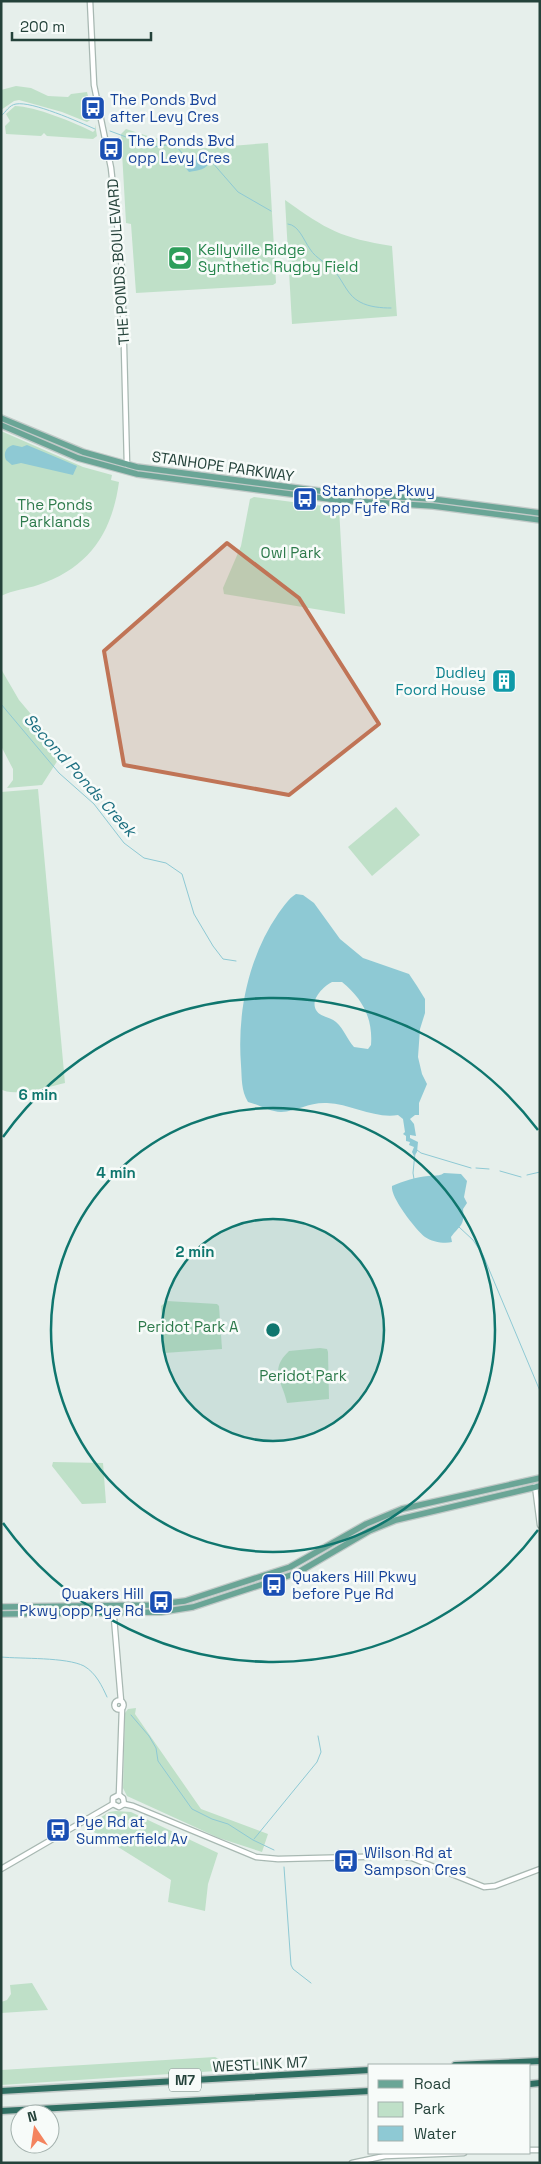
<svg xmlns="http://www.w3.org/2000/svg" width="541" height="2164" viewBox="0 0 541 2164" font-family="'Space Grotesk',sans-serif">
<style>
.green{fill:#bfe0c8}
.water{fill:#8ec9d4;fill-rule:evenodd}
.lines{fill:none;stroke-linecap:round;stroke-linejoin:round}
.stream{stroke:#8ec9d4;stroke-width:1}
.minor-casing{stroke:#a8b8b2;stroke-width:7}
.major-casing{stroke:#c2cac8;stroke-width:8}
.highway-casing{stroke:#c2cac8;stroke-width:9}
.minor{stroke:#fff;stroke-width:4.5}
.major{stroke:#6aa596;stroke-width:5.5}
.highway{stroke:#2f6f62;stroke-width:6}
.marked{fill:#c07456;fill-opacity:0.2;stroke:#c07456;stroke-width:4;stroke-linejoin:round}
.ring{fill:none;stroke:#0f766e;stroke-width:2.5}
.labels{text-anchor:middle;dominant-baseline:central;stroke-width:5;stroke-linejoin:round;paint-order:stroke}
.shield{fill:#f7fbf9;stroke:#637a73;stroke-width:1}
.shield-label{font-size:14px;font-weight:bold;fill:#24423a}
.transit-label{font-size:15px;fill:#164399;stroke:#f7fbf9;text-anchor:start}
.leisure-label{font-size:15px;fill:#27864d;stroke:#f7fbf9;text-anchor:start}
.street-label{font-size:15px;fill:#24423a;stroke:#f7fbf9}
.park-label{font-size:15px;fill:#2d7a4b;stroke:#f7fbf9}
.culture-label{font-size:15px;fill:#0d838f;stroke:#f7fbf9;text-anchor:end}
.water-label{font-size:16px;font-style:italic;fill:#1c6f80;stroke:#f7fbf9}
.centre{fill:#0f766e;stroke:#f7fbf9;stroke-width:2.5}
.ring-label{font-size:15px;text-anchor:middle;font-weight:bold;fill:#0f766e;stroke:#f7fbf9;stroke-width:5;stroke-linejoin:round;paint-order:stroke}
</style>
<rect width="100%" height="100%" fill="#e6efeb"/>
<g class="green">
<polygon points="16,86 31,88 48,96 68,97 71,94 87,92 93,117 91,117 90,120 87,122 62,112 19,100 14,101 1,110 1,90"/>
<path d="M15 106C34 106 76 123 93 132L95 130V124L97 136 93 139 47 136 44 133 41 136 6 134 5 126 10 121 6 114Z"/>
<polygon points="126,129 154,138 184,141 193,149 268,143 276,283 273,285 136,293 131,224 126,223 121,134"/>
<path d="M285 200C327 230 341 238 392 246L397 316 292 324Z"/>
<path d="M1 431 83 467 112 475 111 480 119 482C112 533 89 568 38 585 26 589 13 590 1 596Z"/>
<polygon points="254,497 339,508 345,614 224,594 223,588 241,546 250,499"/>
<polygon points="1,669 19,700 63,752 42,785 7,788 13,780 13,769 1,746"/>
<path d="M38 789 65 1083C51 1086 12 1098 1 1089V792Z"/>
<polygon points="396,807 420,835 372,876 348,847"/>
<polygon points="167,1301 217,1304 219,1306 222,1349 164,1353 161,1306"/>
<path d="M320 1348 327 1349 328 1352 329 1399 287 1403C283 1382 268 1371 289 1351Z"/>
<polygon points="53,1462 103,1463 106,1503 82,1504 52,1466"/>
<polygon points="136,1708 135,1714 201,1809 268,1834 262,1852 219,1838 127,1796 123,1788 125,1713 128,1709"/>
<polygon points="116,1811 131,1812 218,1853 208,1884 205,1911 168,1902 171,1880 86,1827 109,1812"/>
<polygon points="32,1983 48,2010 1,2013 1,2002 7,2000 11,1994 10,1985"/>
<polygon points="215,2057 221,2060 242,2059 264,2063 247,2069 1,2085 1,2070"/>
</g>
<g class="water">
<path d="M197 157H205L211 161C205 170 200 170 189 172L184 166 185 161 196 160Z"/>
<path d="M13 445 22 447 27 445 77 466 73 475 21 463 12 465 6 460C3 453 6 447 13 445Z"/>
<path d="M296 894 303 895 314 903 340 939 363 958 409 974 417 986 425 999V1013L420 1029 418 1057 422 1074 427 1084 419 1103V1115H415L410 1119 414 1124 416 1136 410 1135V1138L418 1142 417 1152 414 1156 412 1152 414 1147 409 1145 410 1142 406 1141V1136L403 1134 405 1132 403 1119 398 1115C375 1119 351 1104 327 1103 310 1102 297 1111 281 1112 270 1112 260 1105 248 1102 241 1090 242 1079 241 1065 237 1013 248 958 278 914 284 906 288 899 296 894ZM332 982H342C363 999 373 1019 371 1045L368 1049 354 1047C347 1039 344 1029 336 1022 330 1017 320 1017 316 1010 310 999 324 986 332 982Z"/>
<path d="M444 1173 461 1174 467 1181 464 1197 467 1203 463 1209C465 1226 460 1225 451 1237L452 1242C445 1244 432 1242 425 1237 416 1230 390 1197 392 1186 403 1181 417 1177 428 1176 434 1175 439 1177 444 1173Z"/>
</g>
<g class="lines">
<g class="stream">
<path d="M1 116C6 112 9 105 16 104 32 101 79 122 95 129"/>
<polyline points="110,131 153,147 167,145 177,147 187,159"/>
<polyline points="211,161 238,192 271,211"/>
<path d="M288 224C299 225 304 241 310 249 316 259 328 263 336 273 344 283 348 296 360 302 369 307 381 308 391 308"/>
<polyline points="1,704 59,773 94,804 124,843 144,858 166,863 182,874 194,914 213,946 223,959 236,961"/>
<polyline points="417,1150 421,1153 471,1168"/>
<polyline points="476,1168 489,1169"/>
<polyline points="500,1171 521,1177"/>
<polyline points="527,1175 540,1172"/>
<polyline points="414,1179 413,1173 415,1153"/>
<polyline points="459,1227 473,1240 483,1255 540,1391"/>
<path d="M1 1657C22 1659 66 1657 84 1666 96 1673 102 1686 107 1697"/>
<polyline points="131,1715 149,1736 156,1748 158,1761 192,1809 212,1819 228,1824 253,1840 274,1850"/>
<polyline points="254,1839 317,1762 321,1752 318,1736"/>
<polyline points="284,1867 291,1965 293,1969 311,1983"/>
</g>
<defs>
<g id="minor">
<polyline points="90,1 94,85 111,168 122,269 127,465"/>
<polyline points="535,1486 540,1525"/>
<polyline points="113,1606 121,1701"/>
<circle cx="119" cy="1705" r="4.5"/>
<polyline points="119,1795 122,1708"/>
<polyline points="113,1804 113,1798 119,1795 123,1798 124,1804"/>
<polyline points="113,1804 119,1807 124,1804"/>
<polyline points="124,1804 133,1806 256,1857 278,1859 398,1856 412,1858 484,1887 495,1886 540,1869"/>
<polyline points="1,1869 113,1804"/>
<polyline points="530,2150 540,2150"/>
<polyline points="352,2163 385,2156 464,2153"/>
</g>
<g id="major">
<polyline points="1,418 83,452 137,467 335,493 432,499 540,513"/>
<polyline points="1,425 78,458 137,474 337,500 433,506 540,520"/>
<polyline points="1,1607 152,1605 185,1601 290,1567 366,1524 402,1509 540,1478"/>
<polyline points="1,1614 161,1612 193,1607 297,1573 369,1531 396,1520 540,1486"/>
</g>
<g id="highway">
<polyline points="455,2065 540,2061"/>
<polyline points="530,2084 540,2083"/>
<polyline points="1,2091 370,2070"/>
<polyline points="1,2111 370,2091"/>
</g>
</defs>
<use href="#minor" class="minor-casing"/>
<use href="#major" class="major-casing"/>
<use href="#highway" class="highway-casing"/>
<use href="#minor" class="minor"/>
<use href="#major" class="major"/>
<use href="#highway" class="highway"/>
</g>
<path class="marked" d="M227 543 299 598 379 724 289 795 124 765 104 651Z"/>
<circle cx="273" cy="1330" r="111" fill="#0f766e" fill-opacity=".12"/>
<g class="ring">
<circle cx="273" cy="1330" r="111"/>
<circle cx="273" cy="1330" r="222"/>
<path d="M538 1530A332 332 0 0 1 3 1523M3 1137A332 332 0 0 1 538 1130"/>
</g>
<defs>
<symbol id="bus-square" viewBox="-11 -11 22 22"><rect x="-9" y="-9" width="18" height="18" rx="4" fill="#1a4fb4" stroke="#f7fbf9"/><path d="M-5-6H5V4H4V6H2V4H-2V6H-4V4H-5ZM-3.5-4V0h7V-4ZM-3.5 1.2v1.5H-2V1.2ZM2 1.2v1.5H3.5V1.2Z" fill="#fff"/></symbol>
<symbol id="stadium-square" viewBox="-11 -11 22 22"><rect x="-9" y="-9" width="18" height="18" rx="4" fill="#2e9e5b" stroke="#f7fbf9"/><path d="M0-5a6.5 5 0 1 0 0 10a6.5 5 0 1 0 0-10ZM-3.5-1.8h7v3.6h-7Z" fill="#fff"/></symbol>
<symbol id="building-square" viewBox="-11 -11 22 22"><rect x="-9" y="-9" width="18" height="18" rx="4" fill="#0f9aa8" stroke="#f7fbf9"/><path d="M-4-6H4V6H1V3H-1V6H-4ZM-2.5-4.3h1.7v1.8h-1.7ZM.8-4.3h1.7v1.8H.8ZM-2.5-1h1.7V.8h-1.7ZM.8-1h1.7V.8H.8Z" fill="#fff"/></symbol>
</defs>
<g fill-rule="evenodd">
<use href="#bus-square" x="79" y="94" width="28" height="28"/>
<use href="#bus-square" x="97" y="135" width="28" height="28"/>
<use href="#stadium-square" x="166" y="244" width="28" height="28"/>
<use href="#bus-square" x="291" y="485" width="28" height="28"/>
<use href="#building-square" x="490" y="667" width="28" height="28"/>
<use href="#bus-square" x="260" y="1571" width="28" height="28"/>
<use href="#bus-square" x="147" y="1588" width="28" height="28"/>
<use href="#bus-square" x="44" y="1816" width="28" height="28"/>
<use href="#bus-square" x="332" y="1847" width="28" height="28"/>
</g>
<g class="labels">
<rect class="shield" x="169" y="2068.5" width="32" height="23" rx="4"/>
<g class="shield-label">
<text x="185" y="2080">M7</text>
</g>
<g class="transit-label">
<text x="110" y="99">The Ponds Bvd<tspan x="110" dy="17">after Levy Cres</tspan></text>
<text x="128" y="140">The Ponds Bvd<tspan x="128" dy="17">opp Levy Cres</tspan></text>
<text x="322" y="490">Stanhope Pkwy<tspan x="322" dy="17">opp Fyfe Rd</tspan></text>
<text x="292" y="1576">Quakers Hill Pkwy<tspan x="292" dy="17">before Pye Rd</tspan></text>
<text x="144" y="1593" text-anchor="end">Quakers Hill<tspan x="144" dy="17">Pkwy opp Pye Rd</tspan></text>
<text x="76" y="1821">Pye Rd at<tspan x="76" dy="17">Summerfield Av</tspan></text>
<text x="364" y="1852">Wilson Rd at<tspan x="364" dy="17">Sampson Cres</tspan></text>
</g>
<g class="leisure-label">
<text x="198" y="249">Kellyville Ridge<tspan x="198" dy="17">Synthetic Rugby Field</tspan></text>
</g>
<g class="street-label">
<text transform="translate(118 262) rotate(-94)">THE PONDS BOULEVARD</text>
<text transform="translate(223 466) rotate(8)">STANHOPE PARKWAY</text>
<text transform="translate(260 2064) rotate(-3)">WESTLINK M7</text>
</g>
<g class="park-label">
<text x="55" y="504">The Ponds<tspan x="55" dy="17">Parklands</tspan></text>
<text x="291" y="552">Owl Park</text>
<text x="188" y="1326">Peridot Park A</text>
<text x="303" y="1375">Peridot Park</text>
</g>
<g class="culture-label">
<text x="486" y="672">Dudley<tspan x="486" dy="17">Foord House</tspan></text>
</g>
<g class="water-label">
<text transform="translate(80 775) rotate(48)">Second Ponds Creek</text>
</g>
</g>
<circle cx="273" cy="1330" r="8" class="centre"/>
<g class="ring-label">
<text x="38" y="1100">6 min</text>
<text x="116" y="1178">4 min</text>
<text x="195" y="1257">2 min</text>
</g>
<rect width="541" height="2164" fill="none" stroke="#24423a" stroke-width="5"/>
<rect x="368" y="2064" width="162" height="90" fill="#f7fbf9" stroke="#a3b1ad"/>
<rect x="378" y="2080" width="25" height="8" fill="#6aa596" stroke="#a3b1ad"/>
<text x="414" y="2089" font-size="15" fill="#24423a">Road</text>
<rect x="378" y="2102" width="25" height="15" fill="#bfe0c8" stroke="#a3b1ad"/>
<text x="414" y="2114" font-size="15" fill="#24423a">Park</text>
<rect x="378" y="2126" width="25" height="15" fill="#8ec9d4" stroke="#a3b1ad"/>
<text x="414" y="2139" font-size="15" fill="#24423a">Water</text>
<g transform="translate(35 2129) rotate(347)"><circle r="24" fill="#f7fbf9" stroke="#a3b1ad"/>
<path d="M0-4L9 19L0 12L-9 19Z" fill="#f4845f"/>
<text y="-8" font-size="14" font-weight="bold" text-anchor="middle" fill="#24423a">N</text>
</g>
<path d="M12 32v8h139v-8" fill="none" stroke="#24423a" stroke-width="2.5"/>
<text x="20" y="32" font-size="15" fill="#24423a" stroke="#f7fbf9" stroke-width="4" paint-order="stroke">200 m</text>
</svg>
